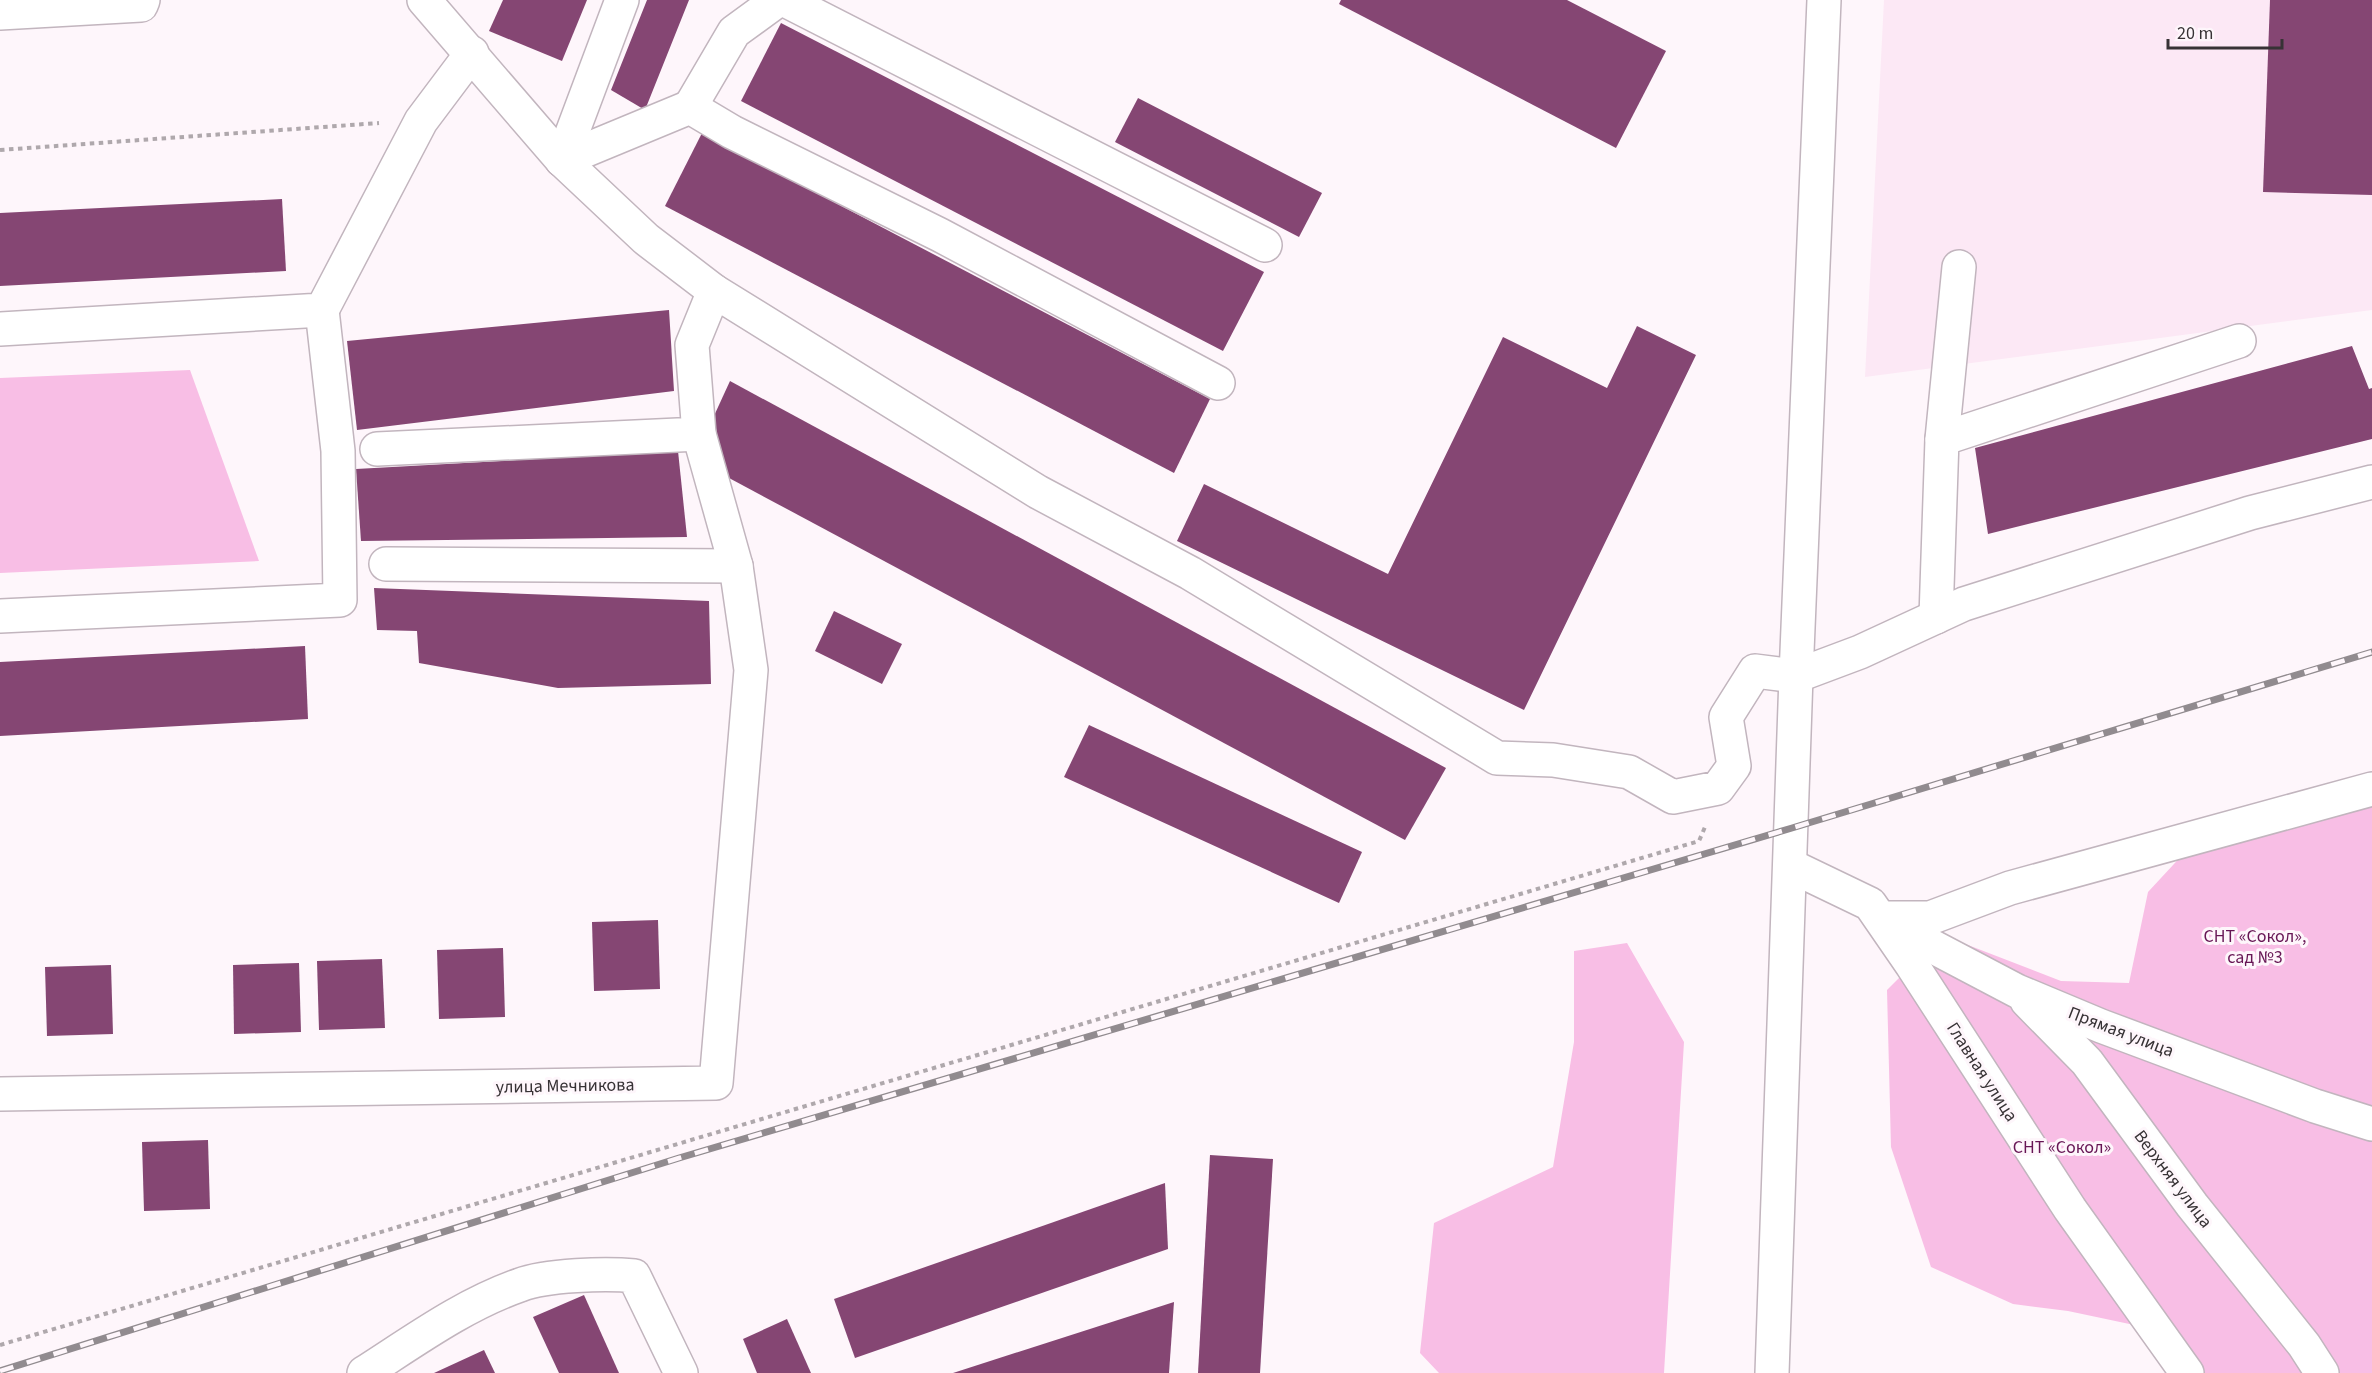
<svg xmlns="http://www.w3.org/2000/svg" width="2372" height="1373" viewBox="0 0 2372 1373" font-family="'Source Sans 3',sans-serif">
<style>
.built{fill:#fce8f5}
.green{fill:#f8bee5}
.building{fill:#854673}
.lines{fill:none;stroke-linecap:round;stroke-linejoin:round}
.minor-casing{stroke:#c2b5be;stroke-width:36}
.path{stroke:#afa8ac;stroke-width:4;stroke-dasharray:4.5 4.5;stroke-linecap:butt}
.minor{stroke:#fff;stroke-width:33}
.rail-casing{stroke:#918b8f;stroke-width:7}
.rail{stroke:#fef6fb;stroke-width:4.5;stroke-dasharray:14;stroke-linecap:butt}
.labels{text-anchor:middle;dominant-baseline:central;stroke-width:6;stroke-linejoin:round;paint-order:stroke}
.park-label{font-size:18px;fill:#671655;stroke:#fef6fb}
.street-label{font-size:18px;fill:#373235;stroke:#fef6fb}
</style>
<rect width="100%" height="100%" fill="#fef6fb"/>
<polygon class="built" points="1884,0 2372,0 2372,310 1865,377"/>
<g class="green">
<polygon points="190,370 259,561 0,573 0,378"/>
<polygon points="2372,775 2372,1373 2198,1373 2172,1333 2068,1311 2013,1304 1931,1267 1891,1147 1887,990 1942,935 2061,981 2129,983 2148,892 2212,823"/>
<polygon points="1627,943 1684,1042 1664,1373 1439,1373 1420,1353 1434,1223 1553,1167 1574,1042 1574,951"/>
</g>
<g class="building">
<polygon points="503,0 587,0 562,61 489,31"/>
<polygon points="647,0 689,0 645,110 611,90"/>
<polygon points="1341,0 1567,0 1666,51 1616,148 1339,4"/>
<polygon points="2270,0 2372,0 2372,195 2263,192"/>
<polygon points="781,23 1264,272 1223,351 741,101"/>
<polygon points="1138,98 1322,193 1299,237 1115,142"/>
<polygon points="702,133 1210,399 1174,473 665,206"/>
<polygon points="282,199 286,271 0,286 0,213"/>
<polygon points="669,310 674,391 357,430 347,341"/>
<polygon points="1637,326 1696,355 1524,710 1177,541 1204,484 1388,574 1503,337 1607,388"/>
<polygon points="2352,346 2369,389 2372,388 2372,439 1988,534 1975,448"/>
<polygon points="730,381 1446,768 1405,840 716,471 713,418"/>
<polygon points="678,451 687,537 361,541 356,469"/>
<polygon points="374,588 709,601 711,684 558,688 419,663 417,631 377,630"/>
<polygon points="834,611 902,644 882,684 815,651"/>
<polygon points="305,646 308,719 0,736 0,662"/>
<polygon points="1089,725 1362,852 1339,903 1064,777"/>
<polygon points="658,920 660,989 594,991 592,922"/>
<polygon points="503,948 505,1017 439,1019 437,950"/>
<polygon points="382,959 385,1028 319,1030 317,961"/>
<polygon points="299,963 301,1032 234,1034 233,965"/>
<polygon points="111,965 113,1034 47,1036 45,967"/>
<polygon points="208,1140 210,1209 144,1211 142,1142"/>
<polygon points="1210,1155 1273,1159 1260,1373 1198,1373"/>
<polygon points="1165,1183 1168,1249 855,1358 834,1299"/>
<polygon points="584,1295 619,1373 559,1373 533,1317"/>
<polygon points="1174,1302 1169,1373 953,1373"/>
<polygon points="787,1319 811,1373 757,1373 743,1339"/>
<polygon points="484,1350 495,1373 434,1373"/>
</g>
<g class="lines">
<defs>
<g id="minor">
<polyline points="424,0 562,160 646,239 714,291 1038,492 1190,573 1497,758 1553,760 1629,772 1673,797 1718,788 1734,766 1726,717 1755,671 1796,676 1860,652 1964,604 2250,513 2372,482"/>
<polyline points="785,0 1265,245"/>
<polyline points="0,13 141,5 143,0"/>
<polyline points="690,107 734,32 778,0"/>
<polyline points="562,160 690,107 732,132 940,235 1218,383"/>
<polyline points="562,160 622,0"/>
<polyline points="0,329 322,310 421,121 472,53"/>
<polyline points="1942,439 1959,267"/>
<polyline points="377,449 699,434 692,345 714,291"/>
<polyline points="386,564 736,566"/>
<polyline points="0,616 340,600 338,451 322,310"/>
<polyline points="1936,617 1942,439 2239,341"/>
<polyline points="1791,866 1870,904 1912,965 2070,1209 2187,1373"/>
<polyline points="1883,918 1930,918 2010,888 2372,789"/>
<polyline points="1884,921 2017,991 2101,1026 2315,1106 2372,1124"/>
<polyline points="2027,1001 2087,1062 2192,1205 2304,1345 2322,1373"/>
<polyline points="0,1094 716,1083 751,670 736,566 699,434"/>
<path d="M364 1373C414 1341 463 1305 520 1285 545 1275 607 1273 634 1276L681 1373"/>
<polyline points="1772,1373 1796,676 1824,0"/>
</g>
</defs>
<use href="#minor" class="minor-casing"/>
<g class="path">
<polyline points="0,150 379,123"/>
<polyline points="0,1345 1699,841 1705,827"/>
</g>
<use href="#minor" class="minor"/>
<defs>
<polyline id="rail" points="0,1371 679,1158 1792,828 2372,652"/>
</defs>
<use href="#rail" class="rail-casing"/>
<use href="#rail" class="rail"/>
</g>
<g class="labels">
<g class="park-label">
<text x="2255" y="936">СНТ «Сокол»,<tspan x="2255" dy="21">сад №3</tspan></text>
<text x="2062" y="1147">СНТ «Сокол»</text>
</g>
<g class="street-label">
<text transform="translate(2121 1032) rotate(21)">Прямая улица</text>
<text transform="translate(1982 1072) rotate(57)">Главная улица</text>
<text transform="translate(565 1086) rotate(-1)">улица Мечникова</text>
<text transform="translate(2173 1179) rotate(53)">Верхняя улица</text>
</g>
</g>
<path d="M2168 39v9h114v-9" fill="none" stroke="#373235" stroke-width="3"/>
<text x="2177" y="39" font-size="18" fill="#373235" stroke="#fef6fb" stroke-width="4.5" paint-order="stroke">20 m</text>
</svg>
